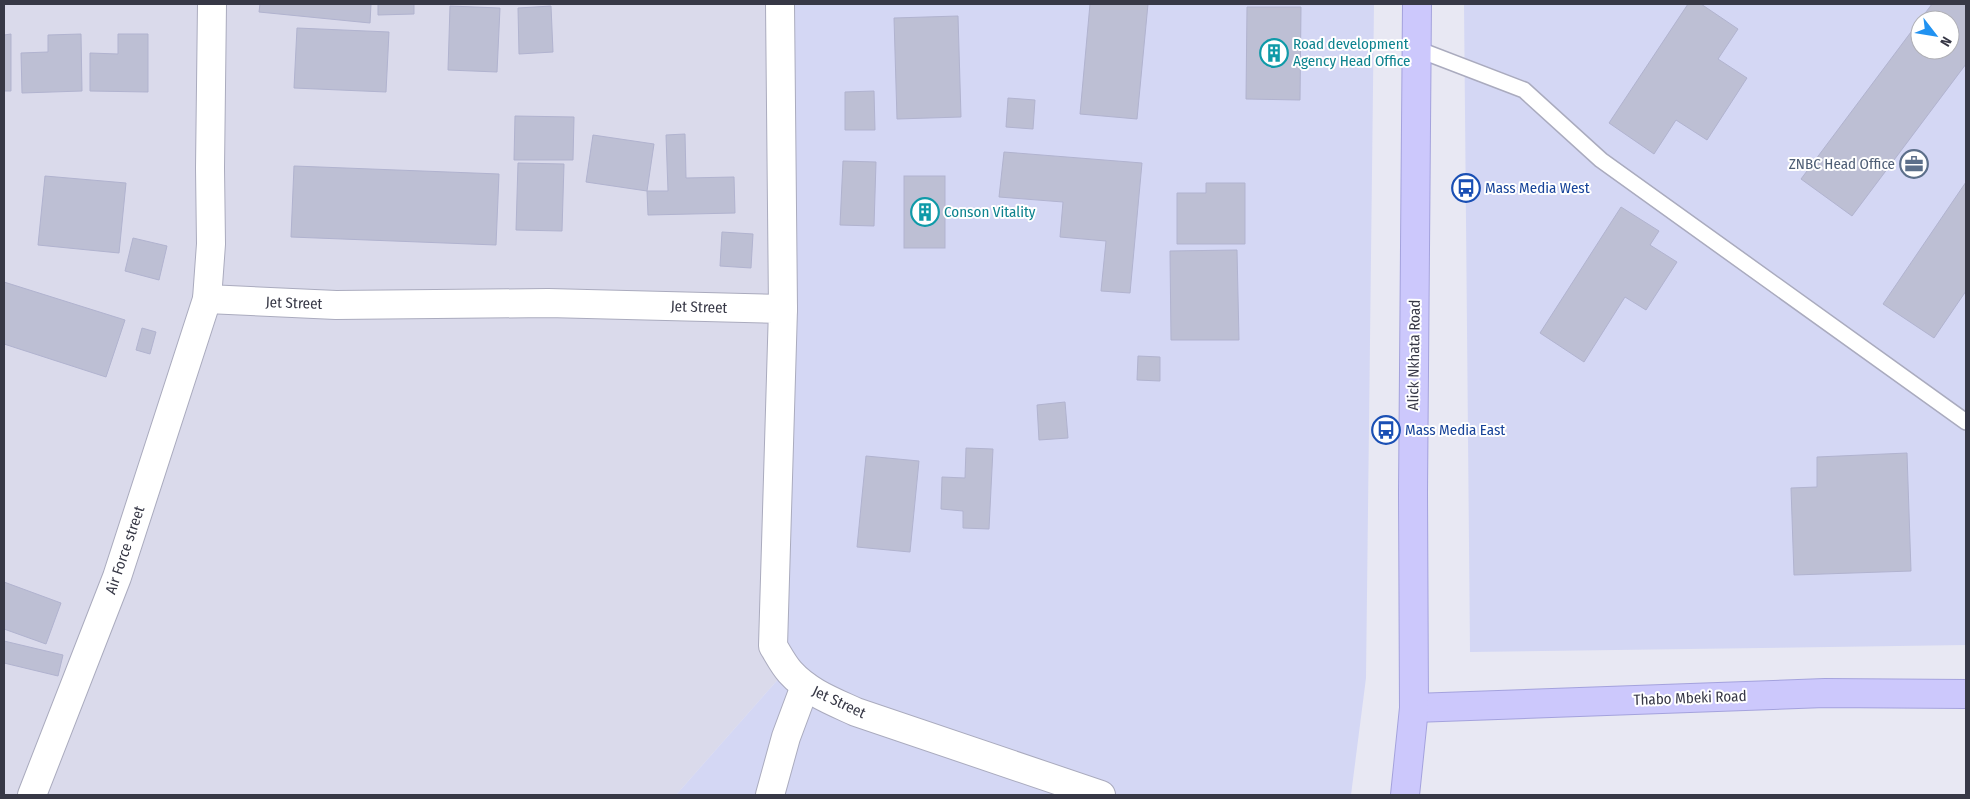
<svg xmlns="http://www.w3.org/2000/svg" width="1970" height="799" viewBox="0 0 1970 799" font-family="'Fira Sans Condensed',sans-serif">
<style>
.residential{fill:#dadaeb}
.commercial{fill:#d4d7f4;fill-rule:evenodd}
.building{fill:#bdbfd4;stroke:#b1b3cf}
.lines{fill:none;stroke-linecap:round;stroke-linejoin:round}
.service-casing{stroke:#aaabbe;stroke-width:18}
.minor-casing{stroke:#aaabbe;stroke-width:30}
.secondary-casing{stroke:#a4a2dd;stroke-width:30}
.service{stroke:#fff;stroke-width:15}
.minor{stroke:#fff;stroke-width:28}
.secondary{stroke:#ccc8fc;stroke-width:28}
.labels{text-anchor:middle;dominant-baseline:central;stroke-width:4;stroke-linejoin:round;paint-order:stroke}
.culture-label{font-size:15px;fill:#0d838f;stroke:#fff;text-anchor:start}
.service-label{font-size:15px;fill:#4e5e75;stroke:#fff;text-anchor:end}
.transit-label{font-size:15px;fill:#164399;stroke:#fff;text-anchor:start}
.street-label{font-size:15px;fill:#373846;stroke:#fff}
</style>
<rect width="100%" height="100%" fill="#e8e8f3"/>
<polygon class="residential" points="4,4 788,4 788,668 676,795 4,795"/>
<g class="commercial">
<polygon points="788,4 1374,4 1366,678 1351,795 676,795 788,668"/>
<path d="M1464 4H1966V645L1470 652ZM1920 20H1950V50H1920Z"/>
</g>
<g class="building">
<polygon points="260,4 371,4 370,23 259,12"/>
<polygon points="378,4 414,4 414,14 378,15"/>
<polygon points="1090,4 1148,4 1137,119 1080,114"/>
<polygon points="1688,4 1701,4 1738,29 1718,59 1747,78 1707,140 1676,120 1654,154 1609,123"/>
<polygon points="1932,4 1966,4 1966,64 1852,216 1801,179 1920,20 1920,50 1950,50 1950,20 1920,20"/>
<polygon points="450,6 500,8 497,72 448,70"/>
<polygon points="551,6 553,52 519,54 518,8"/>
<polygon points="1247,7 1301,7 1300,100 1246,99"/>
<polygon points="958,16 961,117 897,119 894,18"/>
<polygon points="297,28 389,32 386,92 294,88"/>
<polygon points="11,34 11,91 4,91 4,35"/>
<polygon points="81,34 82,91 22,93 21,53 48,52 48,35"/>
<polygon points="118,34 148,34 148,92 90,91 90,53 118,54"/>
<polygon points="874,91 875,130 845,130 845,92"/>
<polygon points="1008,98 1035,100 1033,129 1006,127"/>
<polygon points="515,116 574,117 573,160 514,160"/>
<polygon points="685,134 686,178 734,177 735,213 648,215 647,191 668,191 666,135"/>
<polygon points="593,135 654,144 647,191 586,182"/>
<polygon points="1004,152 1142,163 1130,293 1101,291 1106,241 1060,237 1063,202 999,197"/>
<polygon points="843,161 876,162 874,226 840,225"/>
<polygon points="518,163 564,164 562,231 516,230"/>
<polygon points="294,166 499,174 496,245 291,237"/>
<polygon points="45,176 126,183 119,253 38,245"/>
<rect x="904" y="176" width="41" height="72"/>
<polygon points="1966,182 1966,291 1934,338 1883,304"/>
<polygon points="1206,183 1245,183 1245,244 1177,244 1177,193 1206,193"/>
<polygon points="1621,207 1659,231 1650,245 1677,262 1646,310 1625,297 1584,362 1540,333"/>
<polygon points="722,232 753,234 751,268 720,266"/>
<polygon points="133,238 167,246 159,280 125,271"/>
<polygon points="1237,250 1239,340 1171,340 1170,251"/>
<polygon points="4,282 125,320 106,377 4,344"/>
<polygon points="142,328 156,332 150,354 136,350"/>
<polygon points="1138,356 1160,357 1160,381 1137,380"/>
<polygon points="1065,402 1068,438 1039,440 1037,405"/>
<polygon points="966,448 993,449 989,529 963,528 963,511 941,509 942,477 965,478"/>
<polygon points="1907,453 1911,571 1794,575 1791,488 1817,487 1817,457"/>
<polygon points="866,456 919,461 910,552 857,547"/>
<polygon points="4,582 61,603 46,644 4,629"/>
<polygon points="4,641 63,655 58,676 4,663"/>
</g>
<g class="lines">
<defs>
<polyline id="service" points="1417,49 1524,90 1601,160 1966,422"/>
<g id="minor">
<path d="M212 4 210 168 211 244 207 299 336 305 548 303 783 309 773 646C778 654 783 664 790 672 808 692 832 701 856 712L1101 795"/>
<polyline points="780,4 783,309"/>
<polyline points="32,795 117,577 207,299"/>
<polyline points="770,795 786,737 805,686"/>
</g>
<g id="secondary">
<polyline points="1414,708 1825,693 1966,694"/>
<polyline points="1405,795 1414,708 1413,492 1417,4"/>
</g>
</defs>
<use href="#service" class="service-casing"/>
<use href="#minor" class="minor-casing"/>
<use href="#secondary" class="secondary-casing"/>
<use href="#service" class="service"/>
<use href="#minor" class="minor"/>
<use href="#secondary" class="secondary"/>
</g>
<defs>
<symbol id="building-ring" viewBox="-11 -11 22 22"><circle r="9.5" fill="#fff" stroke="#0f9aa8" stroke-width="1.5"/><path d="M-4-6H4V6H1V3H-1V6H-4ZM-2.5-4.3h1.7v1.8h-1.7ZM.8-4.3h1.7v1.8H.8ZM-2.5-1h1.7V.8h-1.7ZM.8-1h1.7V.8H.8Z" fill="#0f9aa8"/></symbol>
<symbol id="office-ring" viewBox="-11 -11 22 22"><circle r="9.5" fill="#fff" stroke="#5c6f8a" stroke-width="1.5"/><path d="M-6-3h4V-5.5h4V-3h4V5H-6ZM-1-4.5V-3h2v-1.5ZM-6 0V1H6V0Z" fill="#5c6f8a"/></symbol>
<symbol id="bus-ring" viewBox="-11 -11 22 22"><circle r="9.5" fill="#fff" stroke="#1a4fb4" stroke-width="1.5"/><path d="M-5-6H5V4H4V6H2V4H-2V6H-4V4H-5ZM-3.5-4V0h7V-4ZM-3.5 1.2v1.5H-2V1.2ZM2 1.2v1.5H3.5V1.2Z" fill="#1a4fb4"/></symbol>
</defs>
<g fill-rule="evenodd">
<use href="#building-ring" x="1258" y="37" width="32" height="32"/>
<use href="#office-ring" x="1898" y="148" width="32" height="32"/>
<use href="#bus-ring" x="1450" y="172" width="32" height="32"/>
<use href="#building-ring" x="909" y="196" width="32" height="32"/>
<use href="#bus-ring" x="1370" y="414" width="32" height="32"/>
</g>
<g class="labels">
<g class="culture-label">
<text x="1293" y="44">Road development<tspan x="1293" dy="17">Agency Head Office</tspan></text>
<text x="944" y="212">Conson Vitality</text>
</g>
<g class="service-label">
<text x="1895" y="164">ZNBC Head Office</text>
</g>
<g class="transit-label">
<text x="1485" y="188">Mass Media West</text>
<text x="1405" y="430">Mass Media East</text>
</g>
<g class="street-label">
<text transform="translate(294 303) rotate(2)">Jet Street</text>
<text transform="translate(699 307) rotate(2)">Jet Street</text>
<text transform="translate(1414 355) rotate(-89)">Alick Nkhata Road</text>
<text transform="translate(125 550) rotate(-71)">Air Force street</text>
<text transform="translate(1690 698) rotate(-2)">Thabo Mbeki Road</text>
<text transform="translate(839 702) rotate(25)">Jet Street</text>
</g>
</g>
<rect width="1970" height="799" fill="none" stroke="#373846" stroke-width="10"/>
<g transform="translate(1935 35) rotate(121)"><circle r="24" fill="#ffffff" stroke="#afafb5"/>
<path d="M0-4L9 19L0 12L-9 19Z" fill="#2192f1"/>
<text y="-8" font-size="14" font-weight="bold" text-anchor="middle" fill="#373846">N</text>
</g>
</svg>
